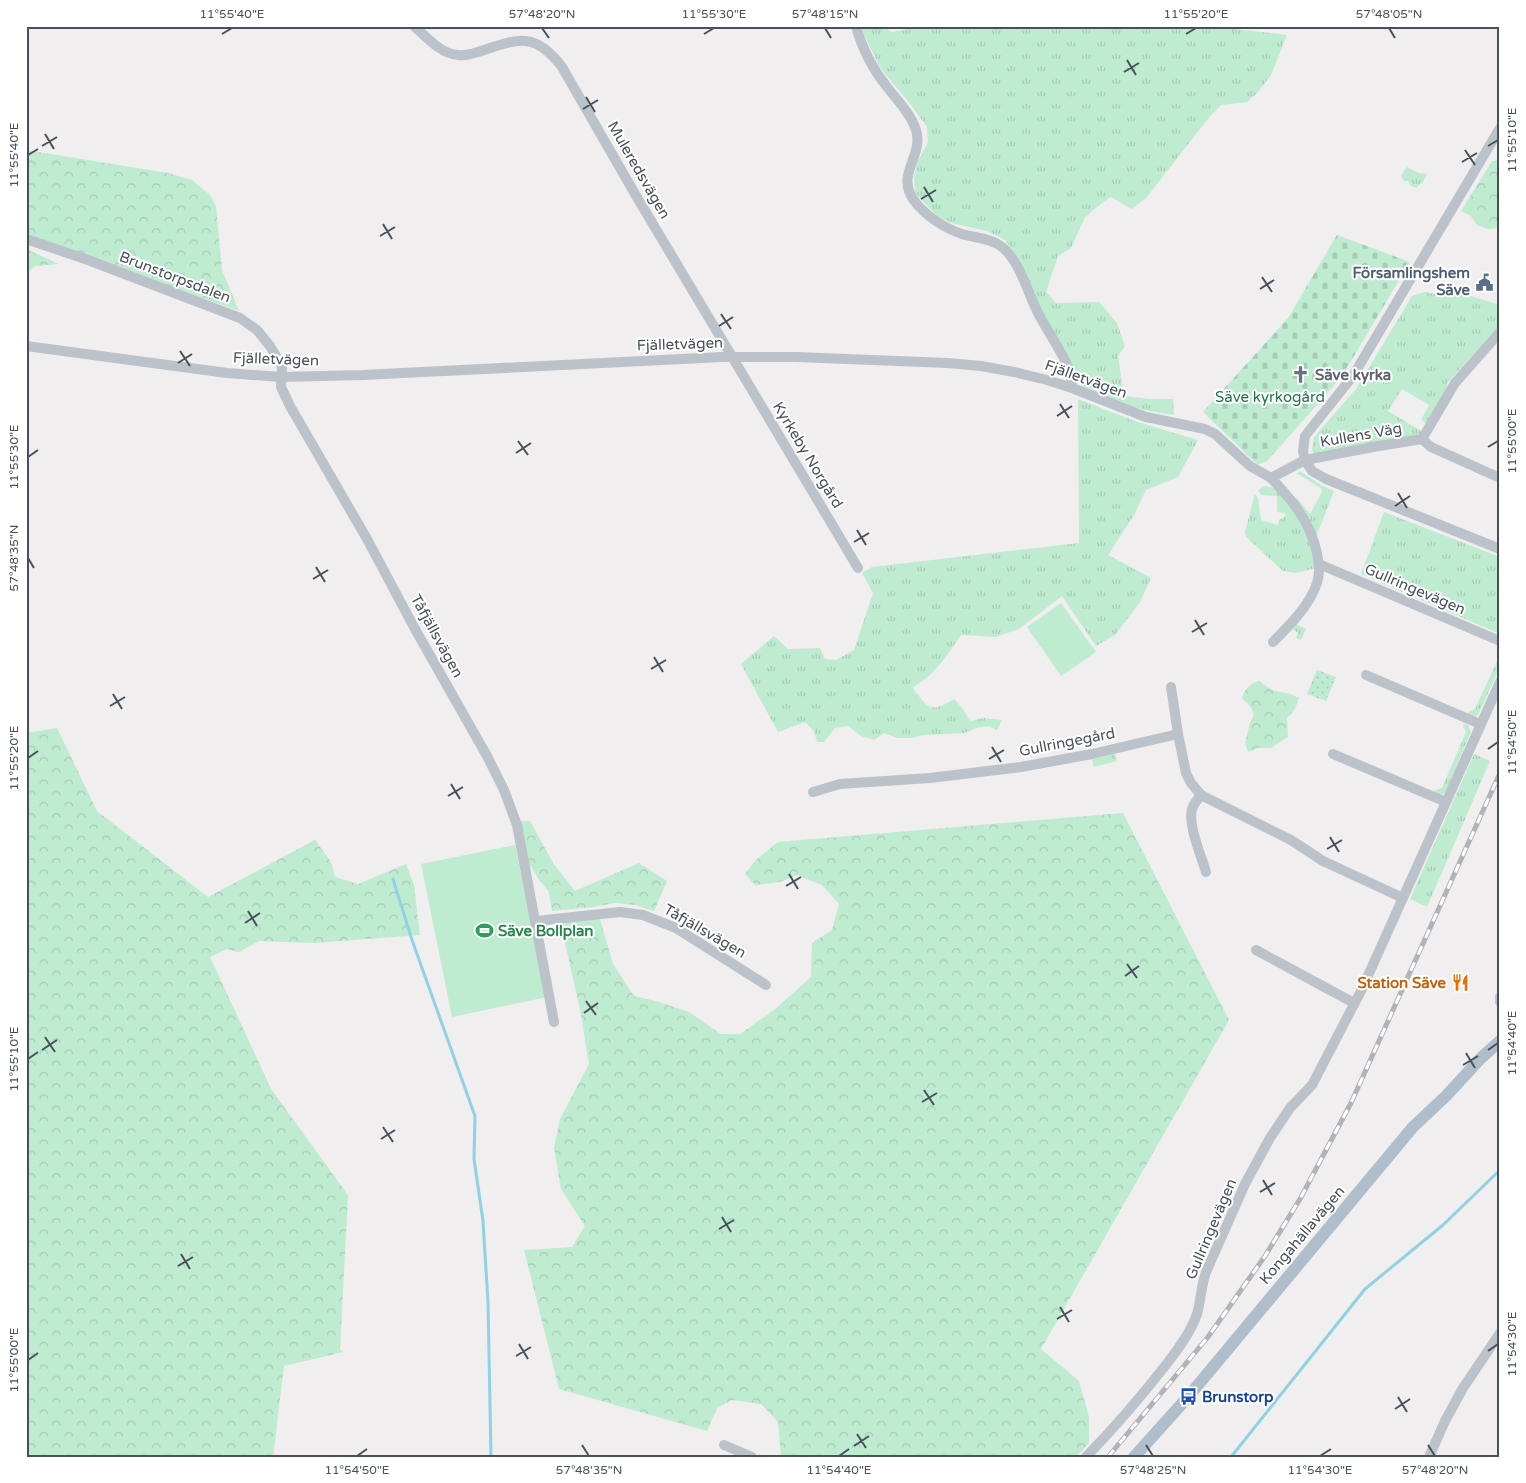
<svg xmlns="http://www.w3.org/2000/svg" width="1526" height="1483" viewBox="0 0 1526 1483" font-family="'Varela Round',sans-serif">
<style>
.grass{fill:url(#grass-tufts)}
.forest{fill:url(#forest-crowns)}
.cemetery{fill:url(#cemetery-stones)}
.park{fill:url(#park-dots)}
.pitch{fill:#bfebd1}
.lines{fill:none;stroke-linecap:round;stroke-linejoin:round}
.stream{stroke:#90d2e5;stroke-width:3}
.minor{stroke:#bbc2ca;stroke-width:10}
.major{stroke:#b0bdcb;stroke-width:12}
.rail-casing{stroke:#b1b3b8;stroke-width:5}
.rail{stroke:#fff;stroke-width:3;stroke-dasharray:9;stroke-linecap:butt}
.ticks{fill:none;stroke:#48515a;stroke-width:2}
.labels{text-anchor:middle;dominant-baseline:central;stroke-width:4;stroke-linejoin:round;paint-order:stroke}
.street-label{font-size:15px;fill:#48515a;stroke:#fff}
.service-label{font-size:15px;font-weight:bold;fill:#4e5e75;stroke:#fff;text-anchor:end}
.worship-label{font-size:15px;font-weight:bold;fill:#5b616d;stroke:#fff;text-anchor:start}
.park-label{font-size:15px;fill:#1e764b;stroke:#fff}
.leisure-label{font-size:15px;font-weight:bold;fill:#27864d;stroke:#fff;text-anchor:start}
.food-label{font-size:15px;font-weight:bold;fill:#c56008;stroke:#fff;text-anchor:end}
.transit-label{font-size:15px;font-weight:bold;fill:#164399;stroke:#fff;text-anchor:start}
.neatline{fill:none;stroke:#48515a;stroke-width:2}
.ticks-label{font-size:12px;text-anchor:middle;fill:#48515a}
</style>
<defs>
<pattern id="grass-tufts" width="24" height="20" patternUnits="userSpaceOnUse" patternTransform="scale(1.25)"><rect width="24" height="20" fill="#bfebd1"/><path d="M3 7l-1-3M5 7V3M7 7l1-3M15 17l-1-3M17 17v-4M19 17l1-3" fill="none" stroke="#a6cbb6"/></pattern>
<pattern id="forest-crowns" width="20" height="18" patternUnits="userSpaceOnUse" patternTransform="scale(1.25)"><rect width="20" height="18" fill="#bfebd1"/><path d="M2 6a3 3 0 1 1 6 0M12 15a3 3 0 1 1 6 0" fill="none" stroke="#a6cbb6"/></pattern>
<pattern id="cemetery-stones" width="16" height="16" patternUnits="userSpaceOnUse" patternTransform="scale(1.25)"><rect width="16" height="16" fill="#bfebd1"/><path d="M2 7V4a2 2 0 0 1 4 0v3zM10 15v-3a2 2 0 0 1 4 0v3z" fill="#a6cbb6"/></pattern>
<pattern id="park-dots" width="8" height="8" patternUnits="userSpaceOnUse" patternTransform="scale(1.25)"><rect width="8" height="8" fill="#bfebd1"/><path d="M2 2h.1M6 6h.1" fill="none" stroke="#a6cbb6" stroke-width="1.8" stroke-linecap="round"/></pattern>
</defs>
<rect width="100%" height="100%" fill="#f0eeee"/>
<g class="grass">
<polygon points="862,26 884,26 892,32 926,26 1207,26 1287,35 1271,75 1258,92 1247,102 1221,105 1211,115 1146,198 1132,209 1111,197 1102,203 1085,217 1071,248 1058,256 1046,292 1056,303 1099,302 1117,323 1125,346 1118,356 1124,396 1151,399 1173,399 1174,415 1149,411 1120,403 1098,395 1083,387 1074,374 1042,313 1018,258 1005,240 987,231 951,223 937,216 915,193 914,176 918,161 928,142 927,127 911,105 881,69 864,35"/>
<polygon points="1407,167 1418,173 1427,174 1423,182 1416,188 1411,186 1408,181 1404,181 1401,176"/>
<polygon points="1424,292 1442,295 1464,294 1500,305 1500,325 1448,382 1444,393 1427,424 1421,420 1429,405 1402,389 1388,411 1421,431 1419,436 1314,454 1312,450 1314,437 1356,389 1412,296"/>
<path d="M1078 399 1134 421 1198 440 1178 477 1146 490 1134 515 1108 555 1151 578 1140 602 1115 635 1096 646 1062 596 1019 629 996 637 961 635 945 658 930 675 913 688C927 708 931 714 954 699L963 709 970 721 984 718 1002 720 997 730 988 726 976 728 965 733 923 735 912 738H897L884 733 874 740 861 736 848 726 835 728 824 742H817L814 731 805 722 778 732 741 664 774 636 788 649 820 648 825 659 836 660 854 650 873 593 862 573 872 567 1079 543Z"/>
<polygon points="1300,471 1321,485 1334,491 1316,537 1295,498 1297,498 1310,514 1321,494 1322,489 1298,474 1295,475"/>
<polygon points="1265,486 1274,488 1289,500 1312,546 1316,568 1296,573 1283,571 1246,537 1245,532 1255,494 1258,498 1261,520 1278,525 1279,520 1286,516 1284,513 1277,512 1277,496 1261,495 1258,490"/>
<polygon points="1384,512 1500,557 1500,634 1361,574"/>
<polygon points="1296,624 1306,629 1301,640 1296,638 1298,633 1293,629"/>
<polygon points="1498,646 1500,646 1500,667 1478,715 1471,717 1467,715 1468,712 1475,709 1499,657 1499,654 1497,649"/>
<polygon points="1464,724 1468,725 1471,732 1445,792 1440,796 1432,793 1435,790 1442,788 1466,732 1463,726"/>
<polygon points="1115,754 1117,761 1094,767 1092,759"/>
<polygon points="1474,754 1490,761 1427,907 1410,899"/>
</g>
<g class="forest">
<polygon points="26,150 168,173 192,180 210,195 216,206 222,270 239,311 26,236"/>
<polygon points="1500,160 1500,228 1488,229 1477,225 1471,216 1461,211 1492,161"/>
<polygon points="26,249 59,264 36,266 26,273"/>
<path d="M1259 681 1272 690 1290 694 1299 698 1295 709 1287 718 1288 737 1271 748H1258L1248 752 1245 743 1250 723 1254 714 1250 706 1242 698C1245 689 1250 683 1259 681Z"/>
<polygon points="57,728 97,811 208,897 315,840 331,862 335,877 358,884 406,864 414,885 420,935 314,943 259,941 239,952 227,949 210,957 271,1089 348,1195 340,1349 343,1352 284,1366 273,1457 26,1457 26,733"/>
<polygon points="1123,813 1229,1020 1041,1349 1079,1381 1089,1417 1089,1443 1076,1457 781,1457 778,1422 761,1404 732,1400 717,1408 707,1431 559,1389 524,1250 572,1247 585,1226 561,1189 554,1148 560,1119 589,1064 580,1009 560,921 600,919 613,964 634,996 656,1001 689,1012 721,1034 740,1034 774,1010 811,977 812,943 832,930 839,904 822,885 797,875 780,882 755,885 745,874 756,860 778,842"/>
<polygon points="521,821 530,821 553,863 575,891 639,863 667,881 654,911 635,905 615,903 593,907 552,911 549,892 539,880 529,863 521,829"/>
</g>
<polygon class="cemetery" points="1337,235 1410,262 1345,371 1331,389 1267,461 1258,465 1203,412 1288,318"/>
<polygon class="park" points="1317,670 1336,677 1326,701 1307,694"/>
<g class="pitch">
<polygon points="1061,603 1096,652 1061,676 1027,627"/>
<polygon points="515,845 547,997 452,1017 421,864"/>
</g>
<g class="lines">
<g class="stream">
<polyline points="393,879 412,940 475,1116 474,1159 483,1221 488,1302 491,1457"/>
<polyline points="1231,1457 1365,1289 1443,1225 1500,1170"/>
</g>
<g class="minor">
<path d="M414 26C426 37 441 54 458 55 467 56 476 53 484 50 521 37 537 34 562 67L635 194 858 568"/>
<path d="M856 26C862 49 872 68 887 87 897 100 911 114 916 130 924 156 896 173 913 199 924 215 944 228 962 234 975 238 991 238 1002 247 1019 260 1028 293 1038 313 1048 332 1061 350 1069 369 1071 376 1072 381 1072 388"/>
<polyline points="1500,128 1353,376 1305,436 1303,451 1305,460 1312,471 1326,479 1500,549"/>
<polyline points="26,239 88,260 240,318 257,330 270,346 282,366 281,387 290,406 367,539 415,629 487,756 504,790 517,825 554,1022"/>
<polyline points="26,346 227,373 281,377 363,375 722,357 796,357 948,363 981,366 1014,372 1047,380 1072,388 1146,417 1205,429 1215,434 1250,466 1271,478 1305,460 1373,447 1422,439 1455,383 1500,332"/>
<polyline points="1422,439 1431,447 1500,478"/>
<path d="M1271 478C1292 500 1310 521 1317 553 1319 562 1320 574 1317 583 1310 605 1289 626 1273 642"/>
<polyline points="1319,564 1500,641"/>
<polyline points="1366,675 1480,724"/>
<polyline points="1171,687 1178,734 1186,773 1191,783 1201,795 1291,840 1323,861 1403,898"/>
<polyline points="1333,754 1446,802"/>
<polyline points="813,792 840,784 930,778 1021,767 1092,754 1178,734"/>
<path d="M1201 795C1198 799 1194 803 1192 809 1188 826 1201 855 1206 872"/>
<polyline points="536,921 620,912 643,915 676,928 766,985"/>
<polyline points="1256,950 1354,1003"/>
<polyline points="1500,997 1500,1002"/>
<polyline points="724,1445 752,1457"/>
<path d="M1086 1457C1114 1428 1140 1398 1165 1366 1177 1350 1190 1334 1197 1314 1201 1300 1201 1286 1206 1272L1245 1184 1270 1138 1290 1108 1312 1085 1362 989 1500 682"/>
<polyline points="1429,1457 1445,1421 1463,1388 1500,1333"/>
</g>
<polyline class="major" points="1134,1457 1188,1397 1413,1127 1446,1096 1481,1058 1500,1041"/>
<defs>
<polyline id="rail" points="1108,1457 1208,1337 1265,1256 1300,1199 1351,1103 1500,773"/>
</defs>
<use href="#rail" class="rail-casing"/>
<use href="#rail" class="rail"/>
</g>
<path class="ticks" d="M542 28 549 38M825 28 831 38M1389 28 1395 38M222 34 232 28M704 34 714 28M1186 34 1196 28M1127 60 1136 75M1124 72 1139 63M586 97 595 112M583 109 598 100M45 134 54 149M42 146 57 137M1488 146 1498 140M1465 150 1475 165M28 155 38 149M1462 162 1477 153M924 187 933 202M921 199 936 190M383 224 392 239M380 236 395 227M1262 277 1272 292M1260 289 1274 280M721 314 731 329M719 326 733 317M180 351 190 366M178 363 192 354M1060 404 1069 418M1057 416 1072 406M518 441 528 455M1488 447 1498 441M516 453 531 443M28 457 38 450M1398 493 1407 508M1395 506 1410 496M857 530 866 545M854 542 869 533M28 558 34 568M316 567 325 582M313 579 328 570M1195 620 1204 635M1192 632 1207 623M654 657 663 672M651 669 666 660M113 694 122 709M110 706 125 697M992 747 1001 762M1488 749 1498 742M28 758 38 751M989 759 1004 750M451 784 460 799M448 796 463 787M1330 837 1339 852M1327 849 1342 840M789 874 798 889M786 886 801 877M248 911 257 926M245 923 260 913M1127 964 1137 978M1125 976 1139 966M586 1001 596 1015M584 1013 598 1003M45 1037 55 1052M42 1050 57 1040M1488 1050 1498 1043M1466 1053 1475 1068M28 1059 38 1052M1463 1065 1478 1056M924 1090 934 1105M922 1102 937 1093M383 1127 393 1142M381 1139 395 1130M1263 1180 1272 1195M1260 1192 1275 1183M722 1217 731 1232M719 1229 734 1220M181 1254 190 1269M178 1266 193 1257M1060 1307 1069 1322M1057 1319 1072 1310M519 1344 528 1359M1488 1351 1498 1344M516 1356 531 1347M28 1360 38 1353M1398 1397 1407 1412M1395 1409 1410 1399M857 1434 866 1448M582 1445 589 1456M1146 1445 1153 1456M1428 1445 1435 1456M854 1446 869 1436M357 1456 367 1449M839 1456 849 1449M1320 1456 1331 1449"/>
<defs>
<symbol id="civic-bare" viewBox="-9 -9 18 18"><path d="M-.6-6.5H3V-4.5H.6V-3L4-1V1h2V6H-6V1h2V-1L-.6-3ZM-1.2 2.5V6h2.4V2.5Z" fill="#5c6f8a" stroke="#fff" stroke-width="2.5" paint-order="stroke"/></symbol>
<symbol id="church-bare" viewBox="-9 -9 18 18"><path d="M-1.2-6h2.4v3.5h3.3v2.4h-3.3V6h-2.4V-.1h-3.3v-2.4h3.3Z" fill="#6b7280" stroke="#fff" stroke-width="2.5" paint-order="stroke"/></symbol>
<symbol id="stadium-bare" viewBox="-9 -9 18 18"><path d="M0-5a6.5 5 0 1 0 0 10a6.5 5 0 1 0 0-10ZM-3.5-1.8h7v3.6h-7Z" fill="#2e9e5b" stroke="#fff" stroke-width="2.5" paint-order="stroke"/></symbol>
<symbol id="restaurant-bare" viewBox="-9 -9 18 18"><path d="M-5-6h1v4h1v-4h1v4h1v-4h1v5L-1.5 .5V6h-2V.5L-5-1ZM5-6V6H3V1.5H1.5Q1.5-4 5-6Z" fill="#e8710a" stroke="#fff" stroke-width="2.5" paint-order="stroke"/></symbol>
<symbol id="bus-bare" viewBox="-9 -9 18 18"><path d="M-5-6H5V4H4V6H2V4H-2V6H-4V4H-5ZM-3.5-4V0h7V-4ZM-3.5 1.2v1.5H-2V1.2ZM2 1.2v1.5H3.5V1.2Z" fill="#1a4fb4" stroke="#fff" stroke-width="2.5" paint-order="stroke"/></symbol>
</defs>
<g fill-rule="evenodd">
<use href="#civic-bare" x="1472" y="270" width="25" height="25"/>
<use href="#church-bare" x="1288" y="362" width="25" height="25"/>
<use href="#stadium-bare" x="472" y="918" width="25" height="25"/>
<use href="#restaurant-bare" x="1448" y="970" width="25" height="25"/>
<use href="#bus-bare" x="1176" y="1384" width="25" height="25"/>
</g>
<g class="labels">
<g class="street-label">
<text transform="translate(639 170) rotate(60)">Muleredsvägen</text>
<text transform="translate(175 277) rotate(21)">Brunstorpsdalen</text>
<text transform="translate(680 344) rotate(-2)">Fjälletvägen</text>
<text transform="translate(276 359) rotate(2)">Fjälletvägen</text>
<text transform="translate(1086 379) rotate(20)">Fjälletvägen</text>
<text transform="translate(1361 435) rotate(-10)">Kullens Väg</text>
<text transform="translate(808 455) rotate(59)">Kyrkeby Norgård</text>
<text transform="translate(1415 589) rotate(23)">Gullringevägen</text>
<text transform="translate(437 636) rotate(61)">Tåfjällsvägen</text>
<text transform="translate(1067 742) rotate(-11)">Gullringegård</text>
<text transform="translate(705 931) rotate(30)">Tåfjällsvägen</text>
<text transform="translate(1211 1229) rotate(-67)">Gullringevägen</text>
<text transform="translate(1302 1235) rotate(-50)">Kongahällavägen</text>
</g>
<g class="service-label">
<text x="1470" y="273">Församlingshem<tspan x="1470" dy="17">Säve</tspan></text>
</g>
<g class="worship-label">
<text x="1315" y="375">Säve kyrka</text>
</g>
<g class="park-label">
<text x="1270" y="397">Säve kyrkogård</text>
</g>
<g class="leisure-label">
<text x="498" y="931">Säve Bollplan</text>
</g>
<g class="food-label">
<text x="1446" y="983">Station Säve</text>
</g>
<g class="transit-label">
<text x="1202" y="1397">Brunstorp</text>
</g>
</g>
<rect width="1526" height="1483" fill="none" stroke="#ffffff" stroke-width="55"/>
<rect x="28" y="28" width="1470" height="1428" class="neatline"/>
<g class="ticks-label">
<text x="232" y="18">11°55'40"E</text>
<text x="542" y="18">57°48'20"N</text>
<text x="714" y="18">11°55'30"E</text>
<text x="825" y="18">57°48'15"N</text>
<text x="1196" y="18">11°55'20"E</text>
<text x="1389" y="18">57°48'05"N</text>
<text transform="translate(1512 140) rotate(-90)" y="4">11°55'10"E</text>
<text transform="translate(14 155) rotate(-90)" y="4">11°55'40"E</text>
<text transform="translate(1512 441) rotate(-90)" y="4">11°55'00"E</text>
<text transform="translate(14 457) rotate(-90)" y="4">11°55'30"E</text>
<text transform="translate(14 558) rotate(-90)" y="4">57°48'35"N</text>
<text transform="translate(1512 742) rotate(-90)" y="4">11°54'50"E</text>
<text transform="translate(14 758) rotate(-90)" y="4">11°55'20"E</text>
<text transform="translate(1512 1043) rotate(-90)" y="4">11°54'40"E</text>
<text transform="translate(14 1059) rotate(-90)" y="4">11°55'10"E</text>
<text transform="translate(1512 1344) rotate(-90)" y="4">11°54'30"E</text>
<text transform="translate(14 1360) rotate(-90)" y="4">11°55'00"E</text>
<text x="357" y="1474">11°54'50"E</text>
<text x="589" y="1474">57°48'35"N</text>
<text x="839" y="1474">11°54'40"E</text>
<text x="1153" y="1474">57°48'25"N</text>
<text x="1320" y="1474">11°54'30"E</text>
<text x="1435" y="1474">57°48'20"N</text>
</g>
</svg>
